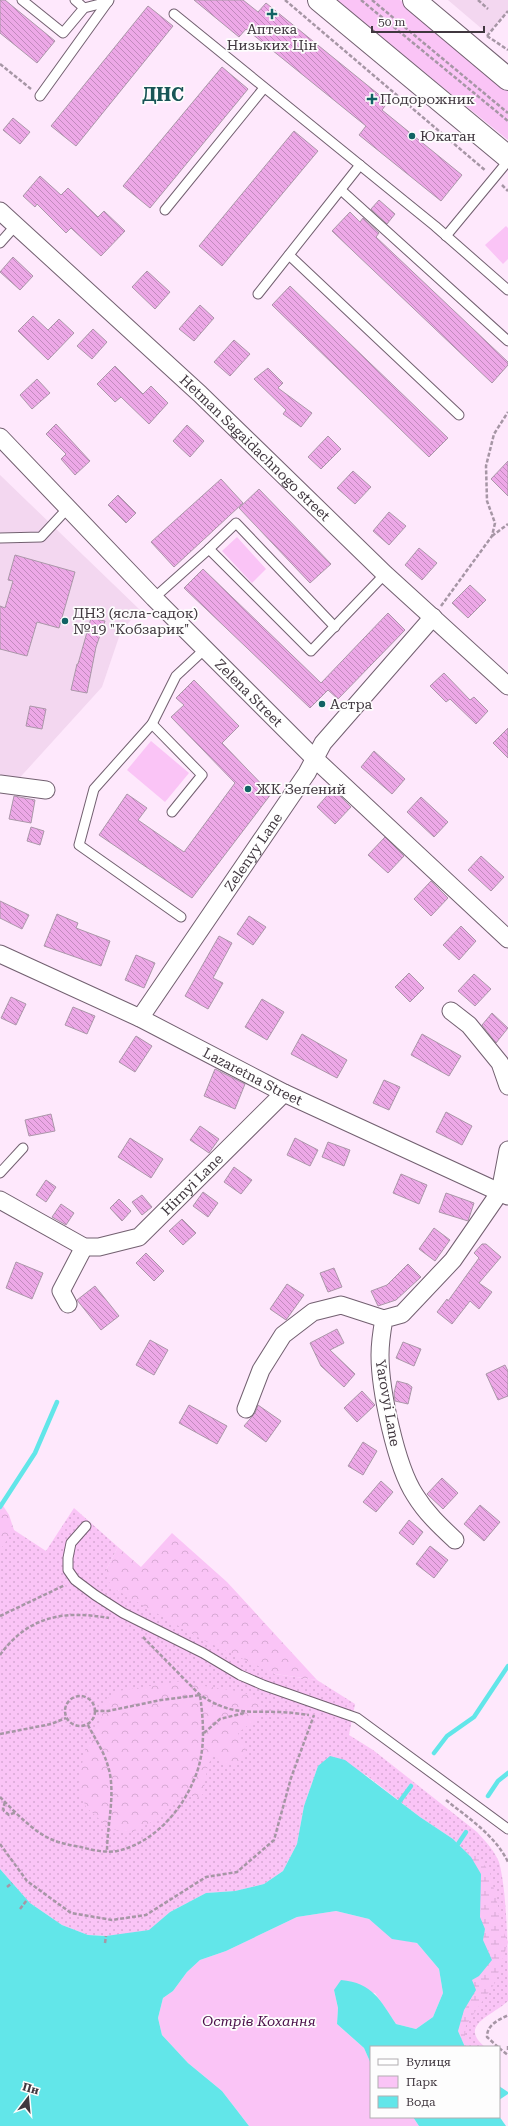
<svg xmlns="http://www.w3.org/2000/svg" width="508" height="2126" viewBox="0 0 508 2126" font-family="'Roboto Serif',serif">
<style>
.built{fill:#f3d7f0}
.grass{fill:url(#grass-dots)}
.forest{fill:url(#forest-crowns)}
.wetland{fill:url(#wetland-marsh)}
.park{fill:#fac4f6}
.water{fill:#62e6e9}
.pier{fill:#fee8fc}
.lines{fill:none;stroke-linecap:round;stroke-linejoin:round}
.stream{stroke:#62e6e9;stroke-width:4.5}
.building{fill:url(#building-back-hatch);stroke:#ab97a9}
.service-casing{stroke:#726070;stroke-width:11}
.minor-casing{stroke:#726070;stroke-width:19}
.secondary-casing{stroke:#726070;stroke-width:24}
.path{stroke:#a696a5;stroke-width:2.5;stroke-dasharray:4 2;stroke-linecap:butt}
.service{stroke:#fff;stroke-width:9}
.minor{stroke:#fff;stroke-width:17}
.secondary{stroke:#fff;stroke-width:22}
.poi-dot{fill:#116264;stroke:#fdfdfd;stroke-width:1.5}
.labels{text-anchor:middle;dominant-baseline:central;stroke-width:3.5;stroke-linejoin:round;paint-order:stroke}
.poi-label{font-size:14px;fill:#40373f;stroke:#fdfdfd;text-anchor:start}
.street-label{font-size:14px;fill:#40373f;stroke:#fdfdfd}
.park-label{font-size:14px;font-style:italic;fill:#4a0e49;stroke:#fdfdfd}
.district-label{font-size:18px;font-weight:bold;fill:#185456;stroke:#fdfdfd}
</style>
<defs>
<pattern id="grass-dots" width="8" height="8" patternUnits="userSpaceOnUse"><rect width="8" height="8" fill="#fac4f6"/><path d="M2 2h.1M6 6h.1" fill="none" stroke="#d7a9d4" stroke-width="1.8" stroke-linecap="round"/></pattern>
<pattern id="forest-crowns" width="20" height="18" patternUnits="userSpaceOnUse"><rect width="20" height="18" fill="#fac4f6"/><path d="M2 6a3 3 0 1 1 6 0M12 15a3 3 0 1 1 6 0" fill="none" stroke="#d7a9d4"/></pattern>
<pattern id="wetland-marsh" width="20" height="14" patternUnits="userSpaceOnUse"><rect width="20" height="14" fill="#fac4f6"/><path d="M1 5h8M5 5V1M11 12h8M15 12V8" fill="none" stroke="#d7a9d4"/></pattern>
<pattern id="building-back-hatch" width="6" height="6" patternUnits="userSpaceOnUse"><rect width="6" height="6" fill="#eda8e7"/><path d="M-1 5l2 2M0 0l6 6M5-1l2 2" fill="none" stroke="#c18abd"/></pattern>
</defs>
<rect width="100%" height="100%" fill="#fee8fc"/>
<g class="built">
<polygon points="448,0 508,0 508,11 488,34"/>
<polygon points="0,475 140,610 121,631 102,687 14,784 0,774"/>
</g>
<path class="grass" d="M74 1508 118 1547 106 1570 275 1674 317 1680 355 1704 349 1735 373 1750 477 1832C486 1842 494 1850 499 1862 508 1895 508 1963 508 2001 492 2016 458 2025 485 2047H465L458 2031 471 1857 453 1839 420 1817 366 1775 318 1766 304 1806 297 1844 283 1871 264 1884 235 1891 206 1893 170 1912 150 1930 111 1936 88 1935 62 1925 30 1903 0 1869V1519L14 1530 46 1551Z"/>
<g class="forest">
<polygon points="0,1501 9,1515 14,1530 0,1550"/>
<polygon points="172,1533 227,1582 317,1680 275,1674 201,1639 113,1588 108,1580 106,1570 118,1547 141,1567"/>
<polygon points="182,1681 204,1686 243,1692 261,1702 260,1716 238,1733 246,1750 238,1764 225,1763 214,1756 208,1764 203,1794 197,1798 185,1793 153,1821 131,1833 110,1829 86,1807 78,1787 84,1753 100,1724 105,1700 118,1691"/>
</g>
<polygon class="wetland" points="463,1849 476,1853 490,1873 498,1906 500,1924 508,1942 495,1983 466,2025 465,2036 470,2047 465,2047 458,2031 464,2010 476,1991 472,1980 492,1959 483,1940 485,1929 480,1917 479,1896 471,1857"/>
<g class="park">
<polygon points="335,0 400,0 508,90 508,140"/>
<polygon points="506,226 508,228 508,259 503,264 485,245"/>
<polygon points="237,537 266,569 252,583 222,551"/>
<polygon points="151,741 189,773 165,802 127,770"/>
<polygon points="336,1911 369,1919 392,1938 417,1943 439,1969 443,1993 433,2017 416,2029 396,2024 375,1993 334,1990 338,2008 337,2024 364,2048 371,2064 371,2117 413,2117 419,2126 249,2126 222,2091 188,2063 162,2035 158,2018 163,1998 173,1991 187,1972 200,1960 226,1951 297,1917"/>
</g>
<g class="water">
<path d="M330 1756 345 1760 420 1817 453 1839 471 1857 481 1874 480 1917 485 1929 483 1940 492 1960 479 1976 472 1980 476 1990 464 2010 458 2031 465 2047H371V2064L364 2048 337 2024 338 2008 334 1990 341 1980C373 1983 380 2000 396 2024L416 2029 433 2017 443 1993 439 1969 417 1943 392 1939 369 1919 336 1911 297 1917 226 1951 200 1960 187 1972 173 1991 163 1998 158 2018 162 2035 188 2063 222 2091 249 2126H0V1869L30 1903 62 1925 88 1935 106 1936 149 1930 170 1912 206 1893 235 1891 264 1884 283 1871 297 1844 304 1806 318 1766Z"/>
<polygon points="499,2086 508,2092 508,2126 419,2126 413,2117 499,2117"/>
</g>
<polygon class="pier" points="508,2094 508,2126 506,2126 499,2116 499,2100"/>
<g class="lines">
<g class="stream">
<polyline points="0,1507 35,1453 57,1402"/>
<polyline points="434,1753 447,1736 474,1717 508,1666"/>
<polyline points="488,1796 498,1781 508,1773"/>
<polyline points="400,1801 411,1786"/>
<polyline points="458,1844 466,1832"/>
</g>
</g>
<g class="building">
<polygon points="0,0 5,0 55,41 37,63 0,33"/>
<polygon points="194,0 243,0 258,12 266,3 388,102 382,110 462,175 441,201 359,135 366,126 246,29 239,37"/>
<polygon points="148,6 173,26 76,146 51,126"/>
<polygon points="222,67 248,89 150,208 123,186"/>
<polygon points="13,118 30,132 20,144 3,130"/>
<polygon points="294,131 318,151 222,266 199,246"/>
<polygon points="40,176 61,195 68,188 98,217 104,211 125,231 101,256 71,228 66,233 37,204 35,207 23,196"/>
<polygon points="379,200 395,214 387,224 371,209"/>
<polygon points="350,212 360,222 363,218 379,233 376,237 508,362 508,365 492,383 332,231"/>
<polygon points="13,257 33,276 20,290 0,272"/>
<polygon points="147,271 170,292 155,309 132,287"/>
<polygon points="290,286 448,438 429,457 272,305"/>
<polygon points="200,305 214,318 194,341 179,329"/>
<polygon points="33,316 48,330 59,319 74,333 48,360 18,331"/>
<polygon points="93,329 107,342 92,359 77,346"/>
<polygon points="234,340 250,354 230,376 214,362"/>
<polygon points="115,366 143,394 151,386 168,403 149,424 121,397 115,402 97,384"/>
<polygon points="268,368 283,383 278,388 312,413 301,427 283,414 286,410 254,379"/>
<polygon points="37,379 50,393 32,409 20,395"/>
<polygon points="56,424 90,461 75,475 61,459 66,454 46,434"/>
<polygon points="187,425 204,441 190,457 173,441"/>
<polygon points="328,436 341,449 321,469 308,457"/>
<polygon points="508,461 508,496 491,479"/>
<polygon points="353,471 371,487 355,504 337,488"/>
<polygon points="221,479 243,503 174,567 151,542"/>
<polygon points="259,489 331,564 310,583 239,508"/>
<polygon points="118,495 136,513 126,523 108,505"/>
<polygon points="389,512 406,526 389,545 373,531"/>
<polygon points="419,548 437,563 422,580 405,565"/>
<polygon points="15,555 75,572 59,628 37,622 27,656 0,649 0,606 5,608 13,581 8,580"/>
<polygon points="203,569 321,683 388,613 405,630 338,699 328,690 310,708 184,588"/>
<polygon points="470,585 486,600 468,618 452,603"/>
<polygon points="91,618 105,621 96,647 87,693 71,690 77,664 78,664"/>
<polygon points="444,673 470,700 474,697 488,711 476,724 450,699 446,702 430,686"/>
<polygon points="194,680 239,726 222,743 271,794 192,898 99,835 127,794 147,808 138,820 184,852 235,783 171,717 184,705 176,698"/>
<polygon points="30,706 46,709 42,729 26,726"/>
<polygon points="508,728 508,758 493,743"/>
<polygon points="374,751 405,779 392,794 361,767"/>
<polygon points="333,789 351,807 335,824 317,807"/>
<polygon points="14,796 35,800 31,823 9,819"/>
<polygon points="421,797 448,822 434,837 407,812"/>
<polygon points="31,827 44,831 40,845 27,841"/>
<polygon points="385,837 404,856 388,873 368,855"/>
<polygon points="481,856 504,877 491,891 468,870"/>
<polygon points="431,881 448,898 431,916 414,899"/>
<polygon points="0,901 29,915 22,929 0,918"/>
<polygon points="57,914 78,923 76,928 110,941 101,966 44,946"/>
<polygon points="249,916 266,927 253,945 237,934"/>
<polygon points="461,926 476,941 459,960 443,945"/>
<polygon points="219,936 232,943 213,978 223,983 208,1009 185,996"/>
<polygon points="136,955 155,963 144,988 125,980"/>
<polygon points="409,973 424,988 410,1002 395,987"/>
<polygon points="474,974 491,989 475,1006 458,991"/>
<polygon points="11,997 26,1004 16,1025 1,1018"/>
<polygon points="262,999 284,1012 267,1040 245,1027"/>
<polygon points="73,1007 95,1016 87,1034 65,1025"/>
<polygon points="492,1013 508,1028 496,1043 482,1025"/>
<polygon points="302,1034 347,1060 337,1078 291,1054"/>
<polygon points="422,1034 461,1056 449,1076 411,1055"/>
<polygon points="136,1036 152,1046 135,1072 119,1062"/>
<polygon points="215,1069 245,1084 235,1109 204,1096"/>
<polygon points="384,1080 400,1087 389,1110 373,1103"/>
<polygon points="446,1112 472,1126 462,1145 436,1132"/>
<polygon points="51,1114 55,1131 29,1136 25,1120"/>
<polygon points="200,1126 219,1139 209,1153 190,1140"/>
<polygon points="130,1138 163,1159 151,1178 118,1157"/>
<polygon points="295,1138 318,1150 310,1166 287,1155"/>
<polygon points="328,1142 350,1150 344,1166 322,1157"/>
<polygon points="234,1167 252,1180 241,1194 224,1182"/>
<polygon points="401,1174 427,1185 419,1204 393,1193"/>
<polygon points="46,1180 56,1187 46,1202 36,1195"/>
<polygon points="203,1192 218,1203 208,1217 193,1206"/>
<polygon points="446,1193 474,1203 468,1221 439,1212"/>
<polygon points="142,1195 152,1207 142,1215 132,1202"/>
<polygon points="119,1199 131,1211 122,1221 110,1208"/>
<polygon points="61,1204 74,1213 66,1225 52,1217"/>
<polygon points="182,1219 196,1233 183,1245 169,1231"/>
<polygon points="434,1228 450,1240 435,1261 419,1249"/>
<polygon points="482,1244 486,1244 501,1257 479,1283 492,1292 479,1309 470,1301 452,1324 437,1312 447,1299 448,1301 479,1258 474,1253"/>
<polygon points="146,1253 164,1271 154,1281 136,1263"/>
<polygon points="16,1262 43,1273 32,1299 6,1288"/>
<polygon points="408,1264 421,1277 396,1300 378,1306 371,1291 387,1285"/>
<polygon points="334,1268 342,1287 328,1292 320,1273"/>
<polygon points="287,1284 304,1295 286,1320 270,1309"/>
<polygon points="95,1286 119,1316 101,1330 77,1300"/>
<polygon points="337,1329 344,1343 330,1350 355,1374 344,1387 321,1366 310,1343"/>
<polygon points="150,1340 168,1350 154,1375 136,1365"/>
<polygon points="403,1342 421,1349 414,1366 396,1358"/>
<polygon points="505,1365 508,1371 508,1396 498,1400 486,1374"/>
<polygon points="397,1381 408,1384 412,1387 408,1404 395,1401 394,1393"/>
<polygon points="362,1391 375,1405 357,1422 344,1408"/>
<polygon points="189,1405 227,1426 217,1444 179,1423"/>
<polygon points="258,1405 281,1421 266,1442 244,1426 255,1413"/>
<polygon points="363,1442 377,1451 363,1475 348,1466"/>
<polygon points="442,1478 458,1493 443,1509 427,1494"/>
<polygon points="381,1481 393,1492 376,1512 363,1502"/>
<polygon points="480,1505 500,1522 484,1541 464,1524"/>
<polygon points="409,1520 423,1532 413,1545 399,1533"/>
<polygon points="430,1546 448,1560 434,1578 416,1564"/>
</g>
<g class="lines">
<defs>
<g id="service">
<polyline points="22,0 63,33 84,8 108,2"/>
<polyline points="75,0 84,8"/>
<polyline points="174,14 435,226 508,290"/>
<polyline points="40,96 109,0"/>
<polyline points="341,190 508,341"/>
<polyline points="165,210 264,88"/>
<polyline points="446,236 508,161"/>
<polyline points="0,243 16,225"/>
<polyline points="289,255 459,415"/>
<polyline points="258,294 360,165"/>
<polyline points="0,538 41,537 68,508"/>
<polyline points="209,549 236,523 335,627"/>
<polyline points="154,598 209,549 311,651 385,574"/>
<polyline points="152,724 202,775 172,812"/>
<polyline points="181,917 79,845 94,789 152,724 176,676 205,649"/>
<polyline points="0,1173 23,1148"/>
<polyline points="86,1526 71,1543 68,1558 68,1570 75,1580 95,1595 123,1613 203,1653 240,1675 263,1685 357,1718 508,1829"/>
</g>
<g id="minor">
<path id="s1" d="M0 211 200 394 385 574 508 686"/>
<path id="s2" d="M0 437 154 598 314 758 508 939"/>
<polyline points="0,784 46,790"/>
<path id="s3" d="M0 954 140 1018 284 1093 508 1196"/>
<polyline points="451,1011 469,1025 500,1063 508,1086"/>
<path id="s4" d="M140 1018 307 773 323 743 433 617"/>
<path id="s5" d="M0 1200 84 1247H99L139 1237 284 1093"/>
<polyline points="68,1304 61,1291 84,1247"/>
<polyline points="246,1409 261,1370 283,1335 313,1312 341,1305 384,1319"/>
<path d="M455 1540C440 1526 426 1513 415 1495 396 1466 380 1390 380 1355 380 1343 382 1330 384 1319L402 1314 453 1260 500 1192 508 1150"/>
</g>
<g id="secondary">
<polyline points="319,0 508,157"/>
<polyline points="414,0 508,79"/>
</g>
</defs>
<use href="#service" class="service-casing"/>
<use href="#minor" class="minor-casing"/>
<use href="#secondary" class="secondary-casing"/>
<g class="path">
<polyline points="285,0 486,171"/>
<polyline points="361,0 508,121"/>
<polyline points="372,0 508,113"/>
<polyline points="478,0 488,9"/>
<polyline points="487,36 508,50"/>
<polyline points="487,36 508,11"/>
<polyline points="0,64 31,89"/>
<polyline points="502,185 508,191"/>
<polyline points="492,536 508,524"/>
<polyline points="441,606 492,536 495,523 487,501 486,466 494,434 508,412"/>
<polyline points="0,1616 65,1585"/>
<path d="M143 1637 200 1695C231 1715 245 1711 278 1712 289 1712 299 1714 309 1715"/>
<path d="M0 1655C28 1616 64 1610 109 1618"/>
<circle cx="80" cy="1711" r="15"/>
<path d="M88 1725C94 1737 103 1750 107 1763 117 1791 107 1823 107 1852"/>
<polyline points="204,1733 220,1719 244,1713"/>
<polyline points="0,1734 51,1724 66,1718"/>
<path d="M0 1797C13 1810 27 1825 43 1835 54 1842 68 1845 81 1847 92 1850 105 1853 117 1851 151 1844 180 1813 193 1782 206 1754 204 1725 200 1695L161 1700 108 1711H95"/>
<path d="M446 1800C468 1818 495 1835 508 1862"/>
<polyline points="5,1802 3,1808 4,1811 9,1815 16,1812"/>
<polyline points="0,1844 27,1881 71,1913 112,1920 146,1915 206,1877 237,1872 274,1840 291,1778 314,1715"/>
<polyline points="7,1887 12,1883"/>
<polyline points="20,1909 27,1900"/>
<polyline points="105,1943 106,1936"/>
<polyline points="508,2046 508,2050"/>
<path d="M498 2047 487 2037C487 2024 499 2020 508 2015"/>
<polyline points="499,2048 508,2055"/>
</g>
<use href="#service" class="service"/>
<use href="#minor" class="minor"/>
<use href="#secondary" class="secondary"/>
</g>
<g class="poi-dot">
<path d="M270 8h4v4h4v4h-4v4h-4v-4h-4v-4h4z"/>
<path d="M370 93h4v4h4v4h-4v4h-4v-4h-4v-4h4z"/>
<circle cx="412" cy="136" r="4"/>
<circle cx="65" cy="621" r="4"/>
<circle cx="322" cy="704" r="4"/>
<circle cx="248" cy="789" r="4"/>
</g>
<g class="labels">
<g class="poi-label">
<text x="272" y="29" text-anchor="middle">Аптека<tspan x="272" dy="16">Низьких Цін</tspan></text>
<text x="380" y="99">Подорожник</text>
<text x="420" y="136">Юкатан</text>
<text x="73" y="613">ДНЗ (ясла-садок)<tspan x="73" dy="16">№19 "Кобзарик"</tspan></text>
<text x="330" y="704">Астра</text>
<text x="256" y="789">ЖК Зелений</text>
</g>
<g class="street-label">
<text stroke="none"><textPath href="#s1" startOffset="348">Hetman Sagaidachnogo street</textPath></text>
<text stroke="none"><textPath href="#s2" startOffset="357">Zelena Street</textPath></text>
<text stroke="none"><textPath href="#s4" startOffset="201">Zelenyy Lane</textPath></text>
<text stroke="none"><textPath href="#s3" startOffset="281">Lazaretna Street</textPath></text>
<text stroke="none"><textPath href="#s5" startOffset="227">Hirnyi Lane</textPath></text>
<text transform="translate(388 1403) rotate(80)">Yarovyi Lane</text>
</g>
<g class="park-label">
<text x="259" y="2021">Острів Кохання</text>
</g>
<g class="district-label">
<text x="163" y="94">ДНС</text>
</g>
</g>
<rect x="370" y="2046" width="130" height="72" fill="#fdfdfd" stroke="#b1aeb1"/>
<rect x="378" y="2059" width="20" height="6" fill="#ffffff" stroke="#b1aeb1"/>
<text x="406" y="2066" font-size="12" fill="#40373f">Вулиця</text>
<rect x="378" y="2076" width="20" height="12" fill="#fac4f6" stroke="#b1aeb1"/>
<text x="406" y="2086" font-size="12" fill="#40373f">Парк</text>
<rect x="378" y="2096" width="20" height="12" fill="#62e6e9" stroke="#b1aeb1"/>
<text x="406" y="2106" font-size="12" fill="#40373f">Вода</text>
<g transform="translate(28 2098) rotate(16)" stroke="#fdfdfd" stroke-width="3" paint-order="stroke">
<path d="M0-3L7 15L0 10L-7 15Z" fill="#40373f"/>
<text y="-6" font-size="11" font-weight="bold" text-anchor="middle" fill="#40373f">Пн</text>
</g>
<path d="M372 26v6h112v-6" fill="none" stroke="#40373f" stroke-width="2"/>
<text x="378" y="26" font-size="12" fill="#40373f" stroke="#fdfdfd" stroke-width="3" paint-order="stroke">50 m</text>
</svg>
